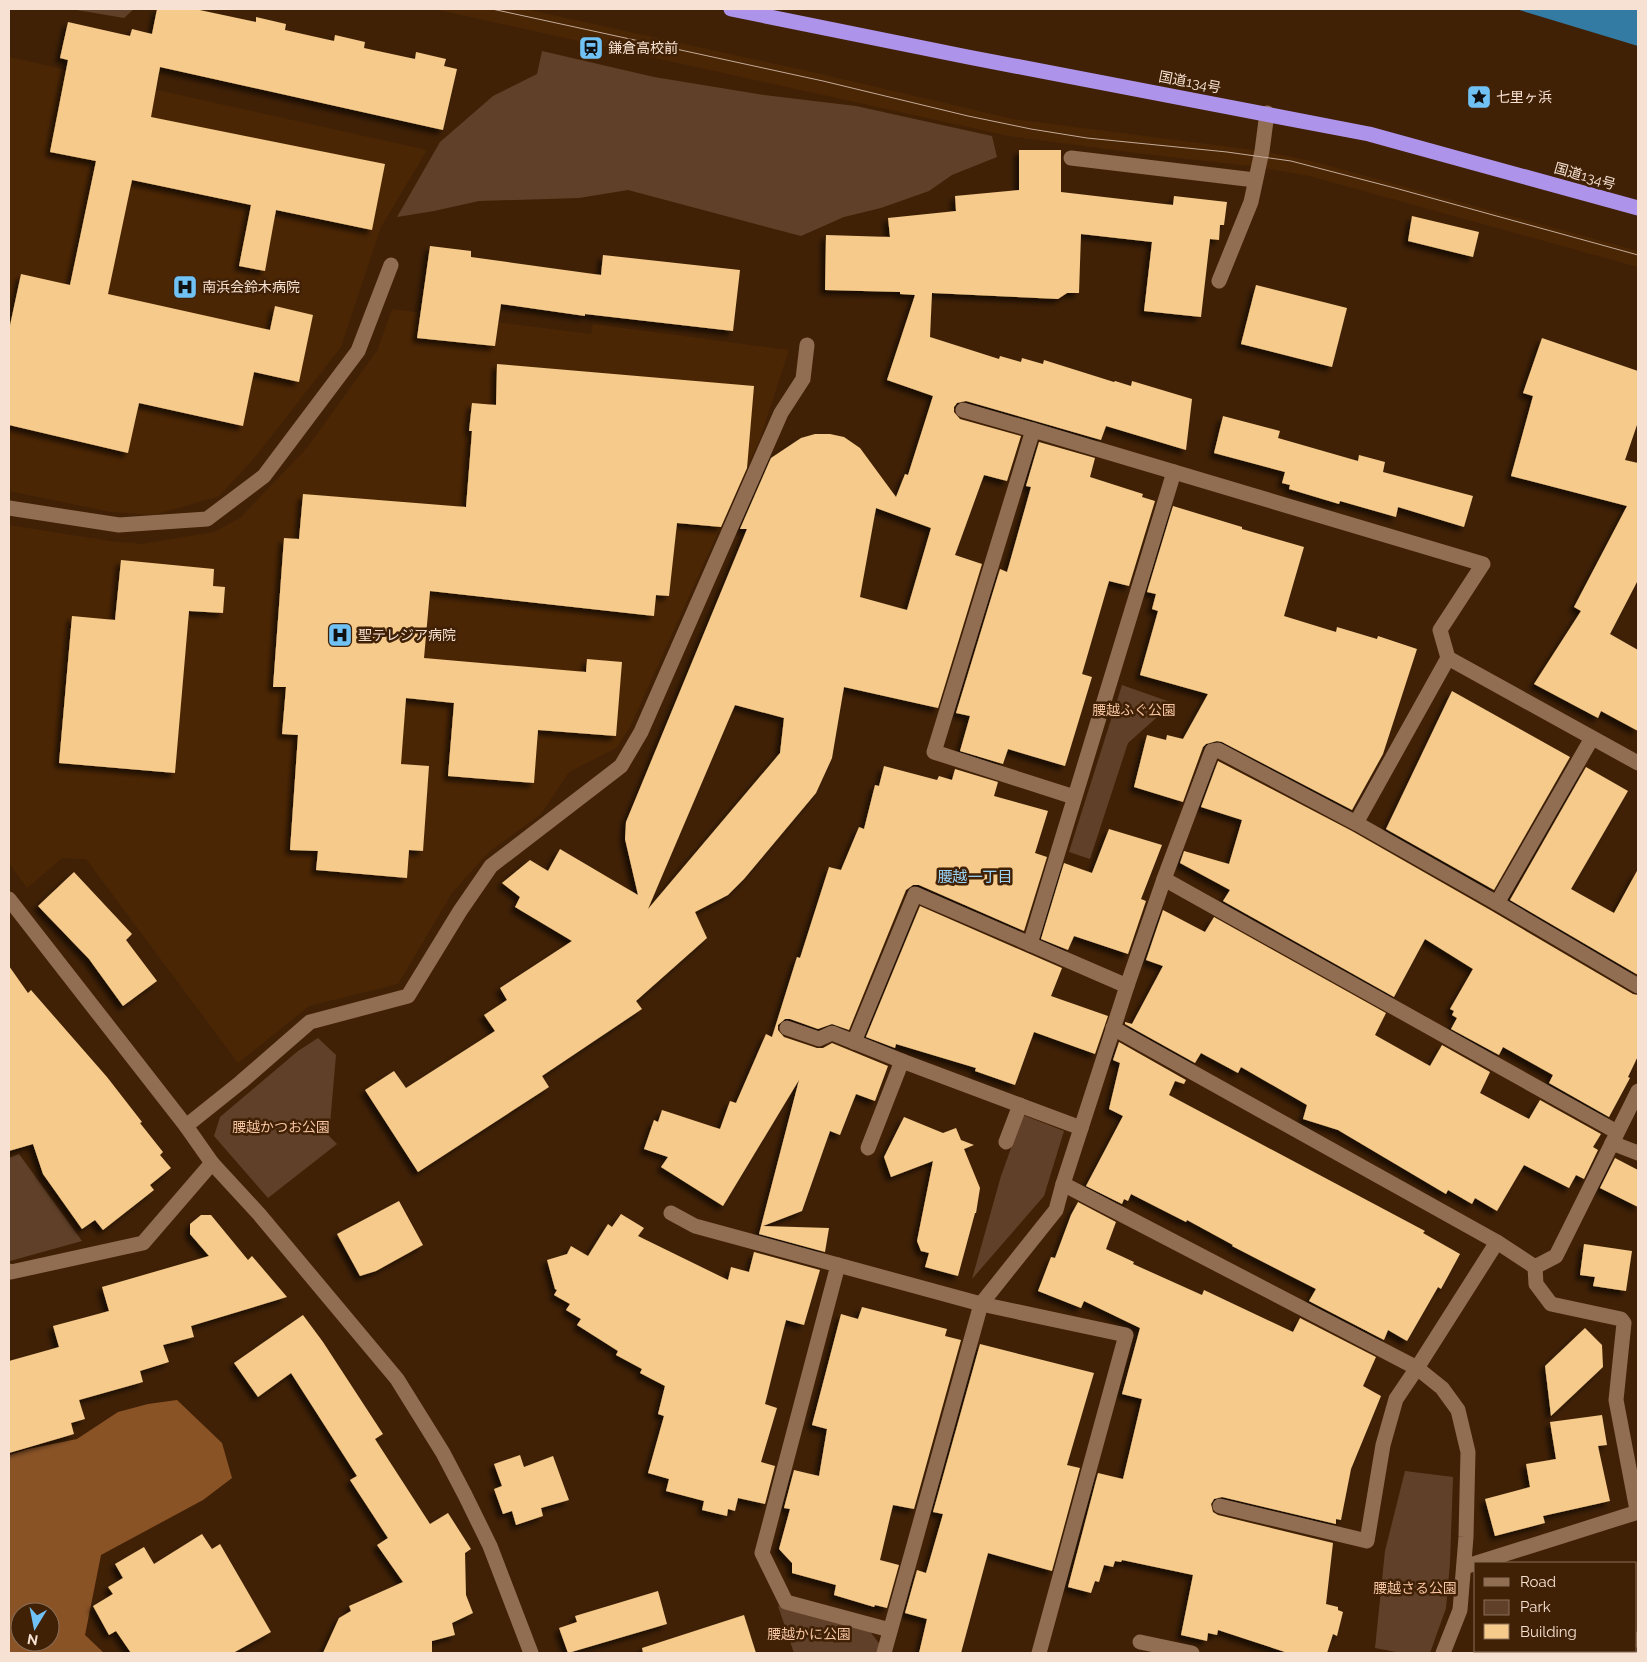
<svg xmlns="http://www.w3.org/2000/svg" width="1647" height="1662" viewBox="0 0 1647 1662" font-family="Raleway,'Noto Sans JP',sans-serif">
<style>
.built{fill:#4b2604}
.green{fill:#604028}
.forest{fill:#8a5326;fill-rule:evenodd}
.water{fill:#347ba4}
.building{fill:#f5ca8a;fill-rule:evenodd;filter:url(#shadow)}
.lines{fill:none;stroke-linecap:round;stroke-linejoin:round}
.minor{stroke:#916d52;stroke-width:15}
.highway{stroke:#ae93eb;stroke-width:15}
.tram{stroke:#c3ab99;stroke-width:1}
.labels{text-anchor:middle;dominant-baseline:central;stroke-width:5;stroke-linejoin:round;paint-order:stroke}
.poi-label{font-size:14px;fill:#f6e1d2;stroke:#402106;text-anchor:start}
.street-label{font-size:14px;fill:#f6e1d2;stroke:#402106}
.park-label{font-size:14px;fill:#f6c4a0;stroke:#402106}
.neighbourhood-label{font-size:15px;fill:#9ad5fa;stroke:#402106}
</style>
<defs>
<filter id="shadow"><feDropShadow dx="-4.5" dy="4.5" stdDeviation="2.5" flood-color="#0009"/></filter>
</defs>
<rect width="100%" height="100%" fill="#402106"/>
<g class="built">
<polygon points="434,9 525,9 821,74 1013,119 1262,151 1311,161 1638,251 1638,267 1309,176 1258,167 1136,153 1009,136"/>
<polygon points="9,57 427,150 381,227 341,347 256,456 219,496 154,515 111,512 9,491"/>
<polygon points="392,309 591,334 593,324 789,350 760,439 630,727 616,748 569,772 541,814 490,851 467,876 452,893 398,984 309,1006 238,1063 86,859 62,858 27,888 9,863 9,525 109,541 142,544 214,532 240,518 306,449 377,351"/>
</g>
<g class="green">
<polygon points="71,9 134,9 124,18"/>
<polygon points="542,51 654,77 764,95 856,106 992,136 997,157 952,175 929,191 881,208 844,217 801,236 628,190 579,198 479,201 434,211 397,217 440,142 493,96 537,74"/>
<polygon points="1122,685 1173,703 1128,743 1090,859 1069,852"/>
<polygon points="318,1038 336,1055 329,1136 337,1144 268,1198 214,1136 220,1117 298,1051"/>
<polygon points="1023,1115 1064,1131 1044,1196 972,1279 1001,1176"/>
<polygon points="19,1154 82,1241 10,1261 9,1158"/>
<polygon points="1405,1471 1453,1477 1450,1563 1446,1608 1430,1653 1401,1653 1375,1648 1385,1551"/>
<polygon points="778,1606 868,1629 885,1651 884,1653 794,1653"/>
</g>
<path class="forest" d="M177 1400 222 1443 232 1478 203 1500 101 1555 85 1635 104 1653H9V1455L28 1449 77 1439 118 1412 148 1404ZM20 1612H50V1642H20Z"/>
<polygon class="water" points="1516,9 1638,9 1638,46"/>
<g class="building">
<polygon points="157,9 195,9 256,22 256,17 286,24 285,30 334,41 335,35 365,42 364,48 415,59 416,52 446,59 444,66 457,69 443,130 160,67 151,117 385,164 372,230 276,210 265,271 239,266 251,205 132,180 108,294 270,330 275,306 313,315 299,382 254,372 243,426 139,403 128,453 9,425 9,330 21,274 70,285 96,161 50,152 68,60 60,58 68,22 130,36 132,29 152,34"/>
<path d="M1019 150H1061V192L1173 205 1174 196 1227 202 1224 225H1220L1219 240 1210 239 1201 317 1144 311 1152 242 1081 234 1079 293H1067L1058 299 932 293 930 337 999 359 1000 356 1021 362 1022 358 1043 364 1044 360 1114 382 1115 381 1131 386 1132 381 1192 399 1186 450 1106 426 1101 440 966 401 957 403 954 407V412L960 419 1021 436 1007 481 984 475 955 555 982 564 938 708 844 687 832 758 816 793 744 879 728 895 695 912 707 938 636 1001 642 1009 542 1076 549 1087 418 1172 365 1090 394 1071 406 1088 495 1031 484 1015 507 1000 500 988 572 941 515 907 520 897 502 883 530 860 548 871 560 849 638 895 625 839 626 822 747 529H740L771 458 801 438 815 434H830L844 437 860 448 896 497 905 474 908 475 933 396 887 380 915 295 900 294V292L825 290 826 235 890 237 888 218 956 211 955 196 1019 190ZM876 508 931 528 907 610 860 597ZM735 705 784 718 780 753 648 909Z"/>
<polygon points="1412,216 1479,232 1473,257 1408,241"/>
<polygon points="430,246 471,251 471,257 601,275 603,255 740,270 733,331 585,314 585,316 501,304 495,346 417,338"/>
<polygon points="1256,285 1347,308 1332,367 1241,344"/>
<polygon points="1542,338 1638,371 1638,422 1625,460 1638,463 1638,580 1610,634 1638,650 1638,731 1601,711 1598,718 1534,684 1581,611 1574,607 1627,506 1511,476 1533,396 1523,393"/>
<polygon points="497,364 754,386 747,468 721,527 677,523 669,596 656,595 654,616 430,591 424,658 586,672 587,659 622,662 616,736 538,730 534,783 448,776 454,703 406,698 401,764 429,766 423,851 409,850 407,878 316,870 318,851 290,850 298,735 282,734 286,687 273,687 284,538 299,539 303,494 466,507 472,431 469,431 472,403 496,405"/>
<polygon points="1223,416 1280,431 1278,438 1358,461 1359,455 1385,462 1383,472 1473,496 1464,527 1398,507 1396,517 1340,501 1339,504 1289,489 1290,485 1282,483 1285,472 1214,453"/>
<polygon points="1039,442 1095,458 1090,477 1143,494 1142,497 1155,501 1129,586 1109,581 1082,674 1092,677 1065,766 1008,749 1003,764 960,751 970,716 956,713 1000,569 1007,572 1031,487 1026,486"/>
<polygon points="1173,506 1242,527 1242,529 1304,547 1284,616 1336,632 1337,627 1377,639 1378,636 1417,649 1383,754 1352,810 1222,742 1217,741 1206,744 1203,747 1183,802 1134,787 1147,735 1166,740 1167,735 1183,739 1208,694 1140,675 1158,611 1152,609 1156,594 1147,592"/>
<polygon points="121,560 214,569 213,586 225,587 223,613 189,611 175,773 59,763 72,616 115,620"/>
<polygon points="1452,691 1570,757 1494,890 1386,829"/>
<polygon points="1218,761 1352,831 1492,911 1633,994 1638,995 1638,1056 1628,1077 1630,1078 1609,1117 1549,1083 1553,1075 1503,1047 1499,1055 1451,1029 1457,1018 1452,1015 1454,1011 1450,1009 1473,969 1425,939 1394,997 1223,901 1230,890 1180,863 1184,851 1229,864 1242,820 1201,807"/>
<polygon points="884,766 937,780 939,776 952,780 955,769 998,782 994,796 1048,811 1035,853 1047,857 1024,931 919,885 913,885 906,890 849,1030 832,1024 818,1029 790,1019 785,1019 778,1025 778,1030 784,1037 817,1048 823,1048 832,1043 888,1066 875,1101 856,1094 840,1135 830,1131 802,1211 763,1226 829,1228 825,1252 759,1234 799,1080 723,1206 661,1167 668,1157 644,1149 654,1120 658,1122 662,1110 720,1129 730,1101 736,1103 766,1034 772,1037 797,957 800,958 829,867 841,870 859,827 864,829 875,785 879,786"/>
<polygon points="1586,767 1628,791 1571,889 1614,913 1638,869 1638,975 1510,900"/>
<polygon points="1109,829 1162,845 1141,899 1146,901 1128,954 1074,936 1068,950 1041,939 1064,863 1092,873"/>
<polygon points="74,872 132,934 126,940 157,981 123,1006 89,959 38,906"/>
<polygon points="920,906 1062,968 1051,996 1108,1016 1095,1054 1034,1032 1015,1085 975,1071 976,1068 896,1044 895,1048 866,1037"/>
<polygon points="1163,910 1205,932 1214,917 1386,1013 1375,1035 1430,1066 1442,1045 1490,1072 1480,1093 1529,1119 1540,1100 1601,1134 1593,1147 1598,1150 1584,1179 1576,1175 1569,1188 1524,1165 1497,1211 1475,1198 1472,1204 1448,1190 1446,1194 1338,1130 1303,1119 1307,1105 1241,1067 1238,1073 1201,1053 1195,1063 1125,1024 1125,1022 1132,1024 1163,966 1146,960"/>
<polygon points="9,966 28,993 31,990 107,1077 142,1122 140,1123 163,1152 160,1155 171,1168 150,1185 154,1190 103,1230 95,1220 82,1229 43,1174 33,1144 9,1151"/>
<polygon points="1119,1042 1186,1080 1184,1084 1175,1081 1169,1095 1425,1231 1423,1233 1460,1254 1441,1289 1438,1287 1407,1341 1388,1330 1384,1340 1309,1301 1316,1289 1232,1246 1233,1245 1187,1220 1186,1222 1131,1194 1128,1201 1124,1199 1122,1204 1086,1186 1123,1116 1109,1109 1120,1063 1113,1060"/>
<polygon points="904,1117 943,1133 956,1128 961,1140 974,1145 964,1149 980,1188 976,1213 975,1213 958,1276 925,1267 929,1253 921,1251 917,1241 933,1161 891,1177 884,1157"/>
<polygon points="1615,1158 1638,1170 1638,1207 1600,1188"/>
<polygon points="399,1201 423,1245 376,1271 360,1276 337,1234"/>
<polygon points="1078,1202 1116,1222 1106,1249 1134,1262 1133,1264 1202,1295 1204,1290 1293,1332 1300,1318 1376,1357 1363,1386 1381,1396 1351,1469 1341,1520 1336,1519 1336,1524 1222,1497 1214,1499 1211,1504 1213,1512 1218,1515 1333,1543 1326,1604 1338,1607 1338,1610 1343,1612 1337,1636 1333,1634 1327,1653 1288,1653 1218,1630 1217,1635 1208,1633 1207,1641 1181,1635 1193,1575 1122,1560 1121,1562 1115,1561 1113,1567 1104,1565 1099,1582 1095,1581 1091,1593 1068,1587 1098,1473 1123,1479 1142,1399 1122,1394 1140,1328 1084,1301 1081,1308 1038,1291 1051,1257 1055,1258 1071,1215"/>
<polygon points="621,1214 644,1228 638,1236 728,1280 731,1267 749,1272 754,1252 820,1270 804,1325 786,1320 765,1404 777,1408 761,1462 775,1466 765,1504 738,1498 735,1511 728,1509 727,1516 702,1510 704,1501 666,1491 669,1479 648,1473 664,1416 658,1414 665,1386 640,1373 642,1369 616,1355 618,1351 577,1325 581,1319 566,1310 570,1304 554,1295 557,1290 555,1289 547,1260 567,1254 571,1246 588,1256 608,1224 612,1227"/>
<polygon points="201,1215 211,1215 248,1260 252,1256 287,1297 191,1326 194,1337 163,1345 169,1362 140,1371 143,1382 79,1400 85,1419 71,1423 74,1434 9,1453 9,1361 59,1347 53,1326 109,1311 102,1287 209,1256 190,1234 190,1224"/>
<polygon points="1584,1244 1632,1251 1626,1291 1593,1286 1595,1277 1580,1275"/>
<polygon points="862,1307 947,1329 945,1336 961,1340 914,1509 893,1505 880,1560 899,1565 887,1608 875,1605 874,1607 834,1595 836,1585 792,1573 792,1563 779,1549 790,1509 784,1508 794,1470 819,1476 827,1429 812,1425 841,1314 858,1319"/>
<polygon points="303,1315 323,1342 383,1434 375,1439 430,1524 448,1513 471,1549 465,1553 466,1595 473,1613 452,1623 455,1635 432,1641 432,1653 323,1653 339,1618 351,1611 349,1606 403,1582 377,1545 388,1538 350,1480 357,1476 291,1373 258,1397 234,1363"/>
<polygon points="1585,1328 1602,1345 1603,1367 1551,1416 1545,1366"/>
<polygon points="980,1344 1094,1373 1067,1465 1080,1468 1052,1571 988,1553 961,1653 919,1653 927,1619 905,1613 917,1570 926,1573 943,1514 933,1512"/>
<polygon points="1602,1415 1607,1445 1598,1446 1610,1501 1543,1516 1545,1523 1495,1536 1485,1499 1530,1487 1526,1464 1556,1459 1550,1422"/>
<polygon points="520,1455 524,1467 553,1456 569,1500 541,1508 543,1516 516,1525 512,1511 503,1514 494,1489 502,1486 494,1464"/>
<polygon points="202,1534 212,1549 220,1544 271,1632 233,1653 131,1653 116,1631 109,1635 93,1606 113,1594 108,1587 123,1578 115,1564 144,1547 154,1564"/>
<polygon points="658,1591 667,1624 568,1653 559,1628 577,1622 575,1616"/>
<polygon points="744,1615 756,1653 643,1653 642,1648"/>
</g>
<g class="lines">
<g class="minor">
<polyline points="1071,158 1255,180"/>
<polyline points="1219,281 1251,202 1262,151 1267,113"/>
<polyline points="963,410 1033,430"/>
<polyline points="9,508 119,525 207,519 264,476 358,351 391,265"/>
<polyline points="1074,797 934,752 1033,430 1483,564 1440,630 1448,658"/>
<polyline points="1356,823 1448,658 1638,763"/>
<polyline points="1164,879 1617,1132"/>
<polyline points="9,899 186,1126 212,1163 259,1214 397,1379 443,1453 465,1495 490,1546 531,1653"/>
<polyline points="1497,903 1592,738"/>
<polyline points="1030,944 1174,472"/>
<polyline points="787,1028 819,1039 832,1033 902,1061 1081,1128"/>
<polyline points="1113,1028 1497,1242 1535,1267 1556,1256 1638,1091"/>
<polyline points="854,1042 915,894 1127,986"/>
<polyline points="186,1126 241,1082 310,1022 408,996 460,911 491,866 621,766 641,732 781,413 803,379 807,345"/>
<polyline points="1006,1142 1020,1105"/>
<polyline points="1612,1143 1638,1153"/>
<polyline points="868,1148 902,1061"/>
<polyline points="1063,1184 1417,1368 1396,1399 1383,1445 1367,1541 1220,1506"/>
<polyline points="671,1213 695,1226 981,1304 1126,1335 1039,1653"/>
<polyline points="838,1265 762,1553 786,1602 890,1630"/>
<polyline points="9,1271 11,1272 143,1243 212,1163"/>
<polyline points="1464,1567 1635,1513 1637,1510 1616,1400 1624,1323 1621,1319 1551,1304 1536,1284 1535,1267"/>
<polyline points="1636,1640 1638,1639"/>
<polyline points="1140,1642 1192,1653"/>
<polyline points="884,1653 981,1304 1056,1210 1063,1184 1127,986 1164,879 1212,751 1218,750 1356,823 1497,903 1638,986"/>
<polyline points="1443,1653 1460,1610 1466,1537 1468,1452 1458,1410 1442,1388 1417,1368 1497,1242"/>
<polyline points="1590,1653 1598,1651"/>
</g>
<polyline class="highway" points="731,9 968,57 1369,134 1638,208"/>
<polyline class="tram" points="492,9 823,81 968,116 1031,129 1087,138 1227,152 1291,161 1395,188 1638,255"/>
</g>
<defs>
<symbol id="station-square" viewBox="-11 -11 22 22"><rect x="-9" y="-9" width="18" height="18" rx="4" fill="#70c2f4" stroke="#402106"/><path d="M-3-6H3Q5-6 5-4V2Q5 4 3 4L4.5 6H3L1.5 4h-3L-3 6H-4.5L-3 4Q-5 4-5 2V-4Q-5-6-3-6ZM-3.5-4v3h7v-3ZM-3.5 1v1.5H-2V1ZM2 1v1.5H3.5V1Z" fill="#111"/></symbol>
<symbol id="sight-square" viewBox="-11 -11 22 22"><rect x="-9" y="-9" width="18" height="18" rx="4" fill="#70c2f4" stroke="#402106"/><path d="M0-6L1.8-2.2L6-1.7L2.9 1.2L3.7 5.4L0 3.3L-3.7 5.4L-2.9 1.2L-6-1.7L-1.8-2.2Z" fill="#111"/></symbol>
<symbol id="hospital-square" viewBox="-11 -11 22 22"><rect x="-9" y="-9" width="18" height="18" rx="4" fill="#70c2f4" stroke="#402106"/><path d="M-5-5h3v3.5h4V-5h3V5h-3V1.5h-4V5h-3Z" fill="#111"/></symbol>
</defs>
<g fill-rule="evenodd">
<use href="#station-square" x="577" y="34" width="28" height="28"/>
<use href="#sight-square" x="1465" y="83" width="28" height="28"/>
<use href="#hospital-square" x="171" y="273" width="28" height="28"/>
<use href="#hospital-square" x="326" y="621" width="28" height="28"/>
</g>
<g class="labels">
<g class="poi-label">
<text x="608" y="48">鎌倉高校前</text>
<text x="1496" y="97">七里ヶ浜</text>
<text x="202" y="287">南浜会鈴木病院</text>
<text x="358" y="635">聖テレジア病院</text>
</g>
<g class="street-label">
<text transform="translate(1190 82) rotate(11)">国道134号</text>
<text transform="translate(1585 176) rotate(16)">国道134号</text>
</g>
<g class="park-label">
<text x="1134" y="710">腰越ふぐ公園</text>
<text x="281" y="1127">腰越かつお公園</text>
<text x="1415" y="1588">腰越さる公園</text>
<text x="809" y="1634">腰越かに公園</text>
</g>
<g class="neighbourhood-label">
<text x="975" y="877">腰越一丁目</text>
</g>
</g>
<rect width="1647" height="1662" fill="none" stroke="#f6e1d2" stroke-width="20"/>
<rect x="1474" y="1562" width="162" height="90" fill="#402106" stroke="#896e58"/>
<rect x="1484" y="1578" width="25" height="8" fill="#916d52" stroke="#896e58"/>
<text x="1520" y="1587" font-size="15" fill="#f6e1d2">Road</text>
<rect x="1484" y="1600" width="25" height="15" fill="#604028" stroke="#896e58"/>
<text x="1520" y="1612" font-size="15" fill="#f6e1d2">Park</text>
<rect x="1484" y="1624" width="25" height="15" fill="#f5ca8a" stroke="#896e58"/>
<text x="1520" y="1637" font-size="15" fill="#f6e1d2">Building</text>
<g transform="translate(35 1627) rotate(190)"><circle r="24" fill="#402106" stroke="#896e58"/>
<path d="M0-4L9 19L0 12L-9 19Z" fill="#70c2f4"/>
<text y="-8" font-size="14" font-weight="bold" text-anchor="middle" fill="#f6e1d2">N</text>
</g>
</svg>
